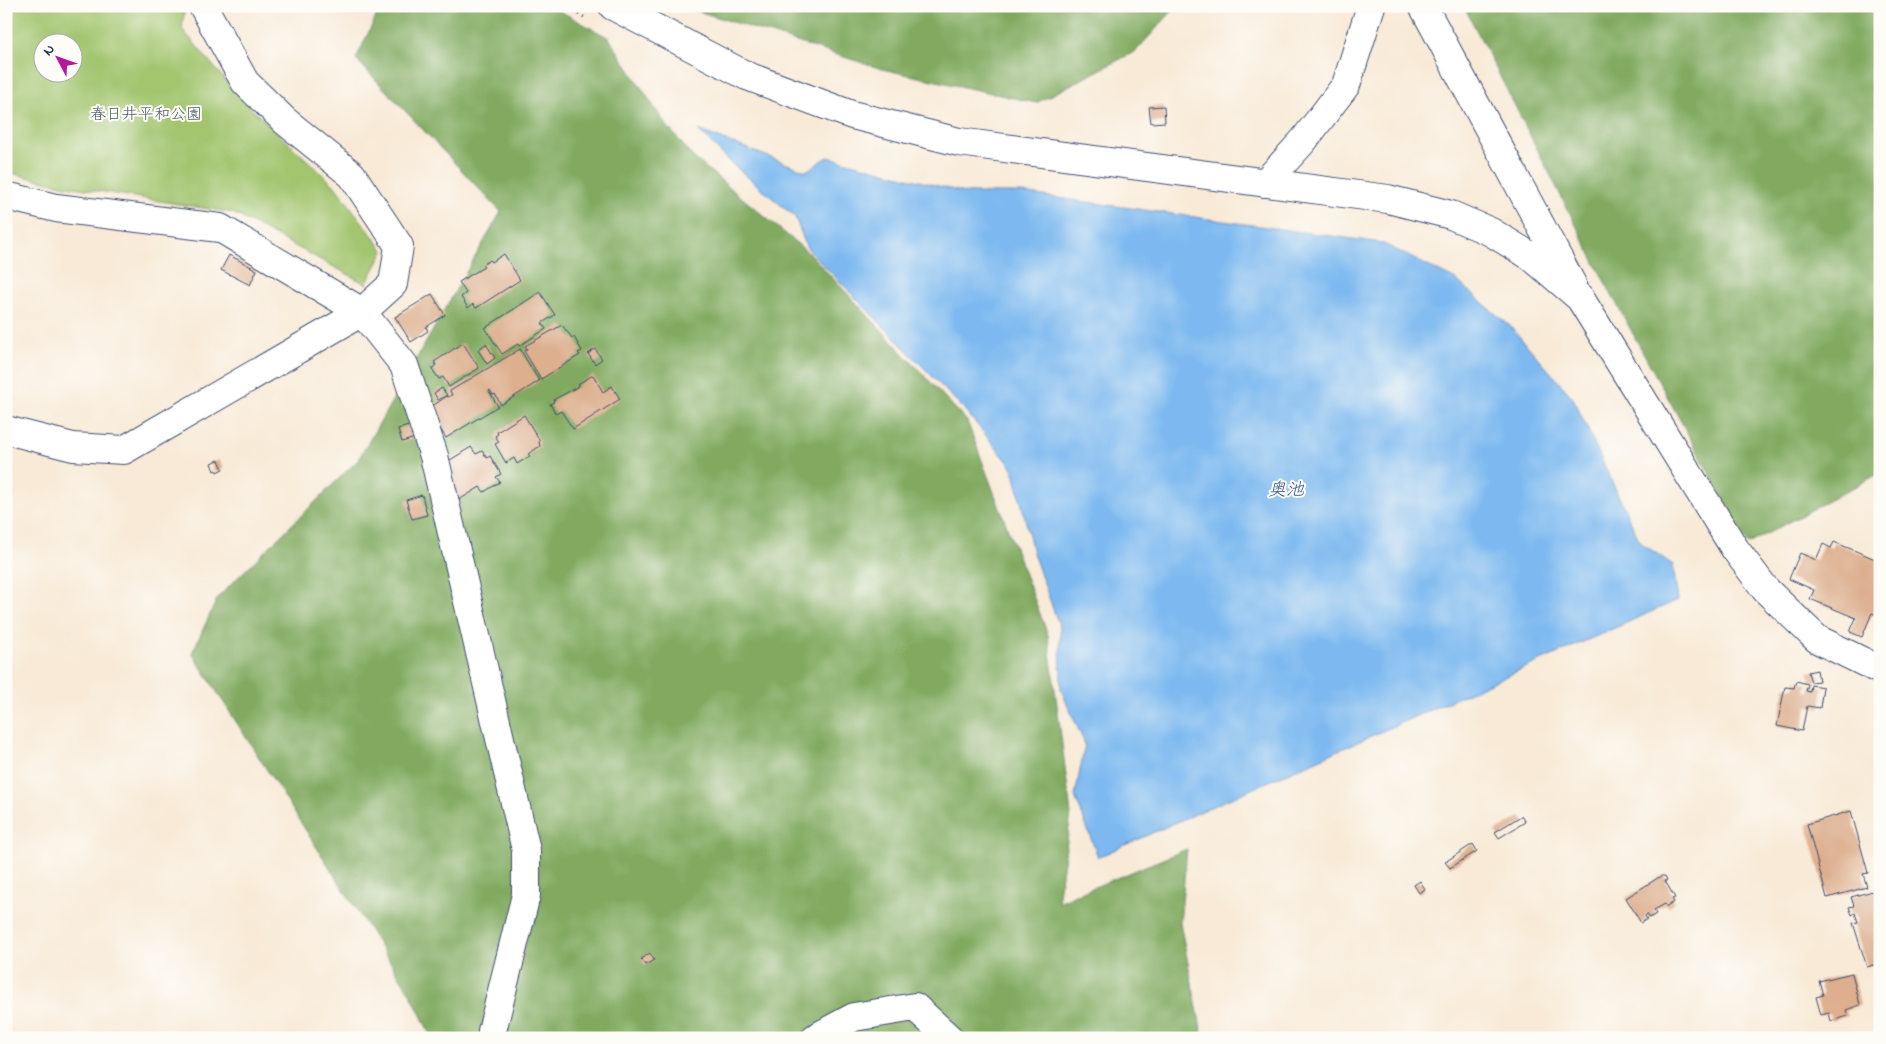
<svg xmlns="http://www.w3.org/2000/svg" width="1886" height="1044" viewBox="0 0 1886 1044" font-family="'Indie Flower','Klee One',sans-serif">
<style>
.green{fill:#a2c56e;stroke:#5e7a66;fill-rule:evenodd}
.forest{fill:#81aa61;stroke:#4e6c60}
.water{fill:#7db9f0;stroke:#4c74a7}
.building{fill:#ddaf8e}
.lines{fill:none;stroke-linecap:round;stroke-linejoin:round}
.minor-casing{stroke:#3c4b70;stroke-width:30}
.tertiary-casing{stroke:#3c4b70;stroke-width:30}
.path{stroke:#3c4b70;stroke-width:3;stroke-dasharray:1 4;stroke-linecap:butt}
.minor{stroke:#fff;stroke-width:28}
.tertiary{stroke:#fff;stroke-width:28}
.labels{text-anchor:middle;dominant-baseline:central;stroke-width:4;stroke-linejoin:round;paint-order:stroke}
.park-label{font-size:16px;fill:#445c63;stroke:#fdfcf7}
.water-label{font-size:18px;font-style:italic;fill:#38588a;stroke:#fdfcf7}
</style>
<rect width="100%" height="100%" fill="#fdfcf7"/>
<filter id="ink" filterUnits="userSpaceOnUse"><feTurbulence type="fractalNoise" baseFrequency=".02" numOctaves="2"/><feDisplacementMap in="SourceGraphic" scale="10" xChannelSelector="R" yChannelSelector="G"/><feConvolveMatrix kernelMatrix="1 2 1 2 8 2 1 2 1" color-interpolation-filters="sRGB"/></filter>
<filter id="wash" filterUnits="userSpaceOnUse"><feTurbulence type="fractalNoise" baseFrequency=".0096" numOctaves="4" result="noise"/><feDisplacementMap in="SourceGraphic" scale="20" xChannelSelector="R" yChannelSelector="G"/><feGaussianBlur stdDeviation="1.12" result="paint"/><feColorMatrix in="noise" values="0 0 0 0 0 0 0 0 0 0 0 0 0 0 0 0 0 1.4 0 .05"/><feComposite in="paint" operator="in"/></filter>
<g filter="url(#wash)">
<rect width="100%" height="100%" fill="#f8ead7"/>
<path class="green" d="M6 6H185L182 29 244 102 334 185 384 251 366 284 233 213 61 185 6 172ZM42 42H72V72H42Z"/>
<g class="forest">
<polygon points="381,6 551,6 609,38 664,122 693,157 811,255 967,421 1048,635 1071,814 1058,902 1187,849 1180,923 1203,1038 432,1038 410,993 192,653 218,597 358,460 501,212 356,59"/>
<polygon points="682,6 1177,6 1136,51 1036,103 882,69"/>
<polygon points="1464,6 1880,6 1880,473 1748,544 1609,290"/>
</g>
<polygon class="water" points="698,130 806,171 828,157 965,193 1022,193 1382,243 1456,280 1511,327 1573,398 1640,542 1673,565 1678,600 1098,857 1075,796 1085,744 1061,690 1060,628 1034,556 1013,468 964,409 807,248 795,217 731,163"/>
<g id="blocks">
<g class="building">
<polygon points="1164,106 1165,122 1151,123 1149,107"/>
<polygon points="504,254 520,280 476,308 473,304 468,308 461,297 466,293 459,282 484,267 482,265 490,260 492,262"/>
<polygon points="229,255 257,270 250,285 221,270"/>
<polygon points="540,292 555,315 542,323 546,329 519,346 518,344 502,354 485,328"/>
<polygon points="432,294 445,315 426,327 428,331 411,342 395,317"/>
<polygon points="562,325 572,338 574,337 582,351 578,353 580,355 541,379 524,351 527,349 525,346"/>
<polygon points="463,343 479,368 449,387 443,377 439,379 432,369 436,365 434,362"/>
<polygon points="486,344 495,358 487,364 478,350"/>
<polygon points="520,349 539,381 501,405 495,394 493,395 490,390 489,391 498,406 446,438 428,409 447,396 448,397 452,395 450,391"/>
<polygon points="595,349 602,359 595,364 588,354"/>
<polygon points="593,375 603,392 612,386 620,399 573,429 561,411 556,414 550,404 554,402 553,400 579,386 578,384"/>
<polygon points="442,388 447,395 438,400 434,393"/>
<polygon points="524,415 540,441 539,442 540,446 528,454 530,456 517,464 514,458 506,463 495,444 499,442 495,436 498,434 497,432"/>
<polygon points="412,425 415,438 402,442 398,429"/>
<polygon points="471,447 476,454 482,451 487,458 490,456 501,474 496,477 500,482 484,492 480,487 454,503 447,462"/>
<polygon points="219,460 223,469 217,472 216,470 214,471 211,463"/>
<polygon points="422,495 427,515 412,519 406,500"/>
<polygon points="1834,542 1880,561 1880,617 1872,613 1862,637 1850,632 1856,618 1810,599 1814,590 1789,579 1800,553 1816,560 1823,544 1831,548"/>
<polygon points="1817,670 1819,681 1811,682 1808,672"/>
<polygon points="1796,681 1808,684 1806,691 1810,692 1811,685 1823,687 1820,708 1807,706 1802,731 1777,726 1785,687 1794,688"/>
<polygon points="1851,811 1868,873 1863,874 1867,887 1827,898 1807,824"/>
<polygon points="1521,816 1525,822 1499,838 1495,832"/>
<polygon points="1473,844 1477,851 1450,868 1445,862"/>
<polygon points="1661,876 1665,876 1667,880 1665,881 1675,898 1672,899 1674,902 1667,907 1665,904 1654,910 1656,914 1649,918 1647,914 1645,916 1647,919 1641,923 1626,898"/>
<polygon points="1420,881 1425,889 1419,893 1414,885"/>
<polygon points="1880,889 1880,963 1867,967 1853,923 1858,922 1855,913 1852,915 1849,907 1854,906 1851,897"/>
<polygon points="650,953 654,960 645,965 641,959"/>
<polygon points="1852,973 1860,1005 1846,1010 1848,1016 1831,1021 1829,1013 1821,1015 1816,997 1823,995 1819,981"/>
</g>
</g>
</g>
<g filter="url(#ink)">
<use href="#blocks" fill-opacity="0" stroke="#3c4b70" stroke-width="1"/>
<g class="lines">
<defs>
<g id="minor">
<polyline points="6,196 56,208 220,228 362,312 393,284 399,246 352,175 285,121 245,82 203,6"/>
<polyline points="6,430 73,447 124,450 362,312 404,365 434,456 526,850 526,895 492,1031 493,1038"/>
<polyline points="1766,590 1817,639 1880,670"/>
<polyline points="815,1038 854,1017 915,1007 949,1038"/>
</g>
<g id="tertiary">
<polyline points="613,6 747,76 852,115 959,142 1388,199 1451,215 1491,232 1532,257 1580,298 1735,549 1766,590"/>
<polyline points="1423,6 1572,284"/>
<polyline points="1265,183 1304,140 1346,85 1371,6"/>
</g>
</defs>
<use href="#minor" class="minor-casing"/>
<use href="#tertiary" class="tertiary-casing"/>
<polyline class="path" points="566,6 587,19"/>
<use href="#minor" class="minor"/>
<use href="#tertiary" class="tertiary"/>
</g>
</g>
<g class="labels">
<g class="park-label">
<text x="146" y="115">春日井平和公園</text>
</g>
<g class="water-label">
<text x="1286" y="491">奥池</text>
</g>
</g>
<rect width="1886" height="1044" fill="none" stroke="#fdfcf7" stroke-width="25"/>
<g transform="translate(58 58) rotate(311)"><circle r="24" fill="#fdfcf7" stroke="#a3aaba"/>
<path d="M0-4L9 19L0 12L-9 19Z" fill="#b5179e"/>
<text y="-8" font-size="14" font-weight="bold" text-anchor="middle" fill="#1b2f5e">N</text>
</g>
</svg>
